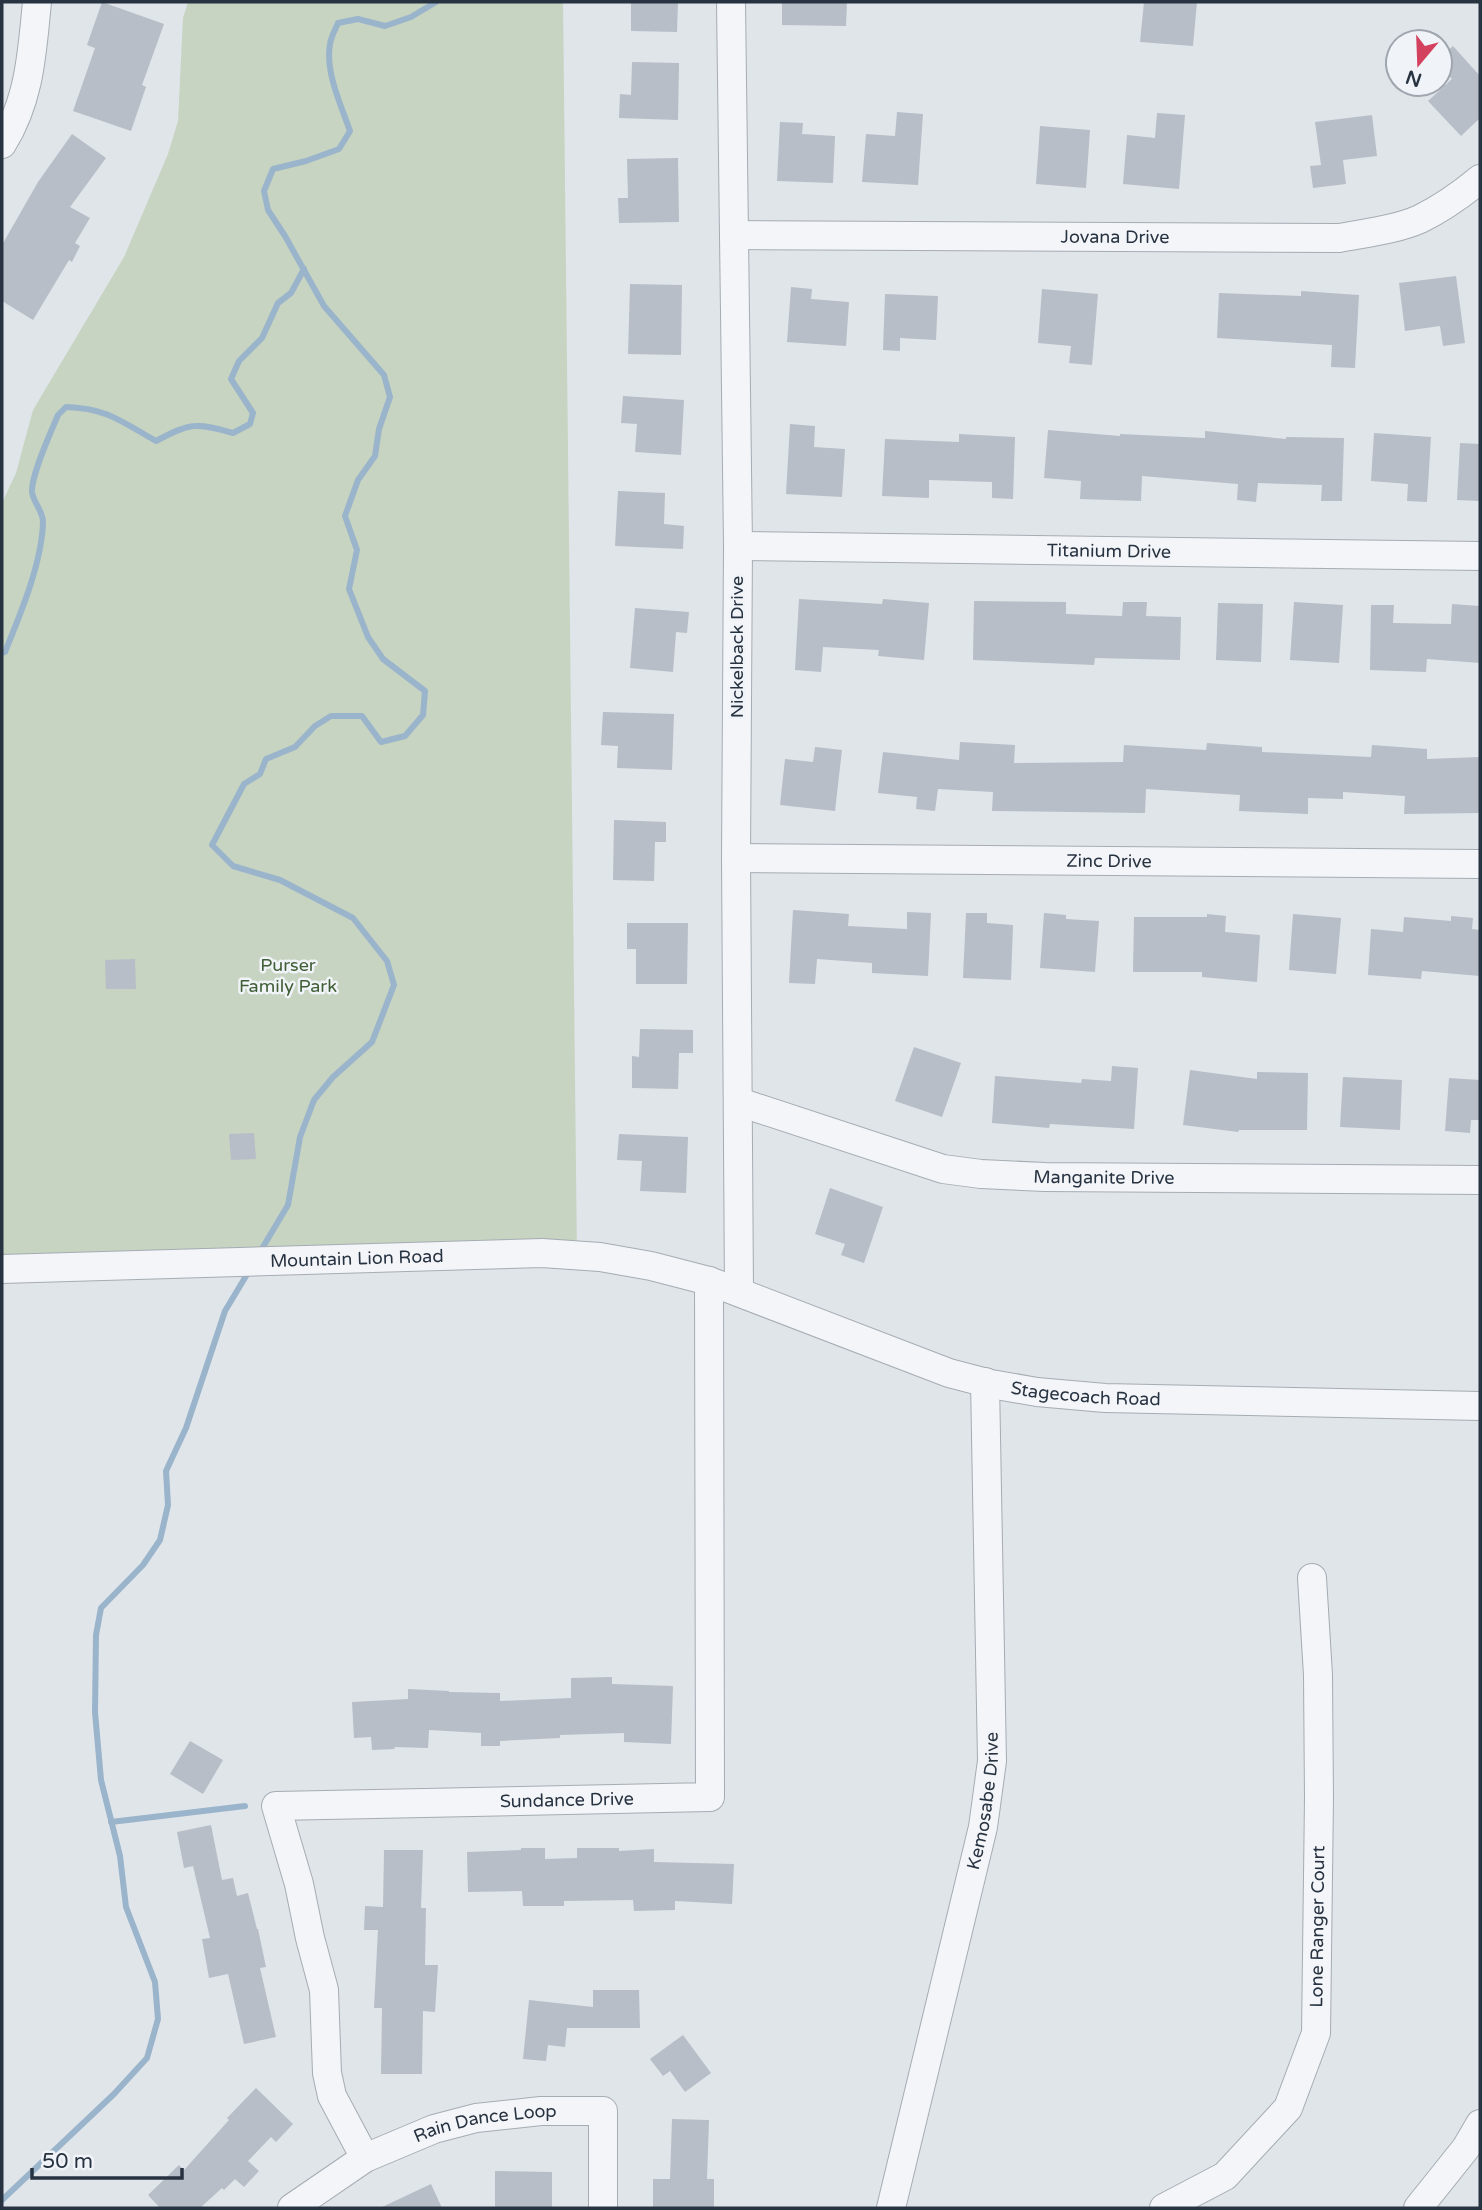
<svg xmlns="http://www.w3.org/2000/svg" width="1482" height="2210" viewBox="0 0 1482 2210" font-family="'Varela Round',sans-serif">
<style>
.green{fill:#c7d4c1}
.lines{fill:none;stroke-linecap:round;stroke-linejoin:round}
.stream{stroke:#9ab4cb;stroke-width:6}
.building{fill:#b7bec7}
.minor-casing{stroke:#a5acb4;stroke-width:30}
.minor{stroke:#f3f5f8;stroke-width:28}
.labels{text-anchor:middle;dominant-baseline:central;stroke-width:5;stroke-linejoin:round;paint-order:stroke}
.street-label{font-size:18px;fill:#283342;stroke:#f0f3f7}
.park-label{font-size:18px;fill:#3f5e35;stroke:#f0f3f7}
</style>
<rect width="100%" height="100%" fill="#e0e5ea"/>
<polygon class="green" points="188,2 563,2 577,1256 2,1269 2,503 16,473 33,410 124,257 168,154 178,121 183,18"/>
<g class="lines">
<g class="stream">
<path d="M2 653 5 652C20 615 42 563 43 522 43 511 33 502 32 492 31 475 51 432 58 415L66 407C107 408 122 422 156 441 190 423 196 422 233 433L250 424 253 413 231 379 239 361 262 338 278 303 291 293 304 269"/>
<path d="M260 1252 288 1205 300 1137 314 1100 333 1077 372 1042 394 985 387 961 353 918 280 880 233 866 212 845 244 784 260 774 266 759 295 747 315 726 331 716H362L381 742 405 736 423 715 425 691 383 659 368 637 349 589 357 550 345 516 358 480 375 456 379 429 390 397 384 375 324 306 285 236 268 210 264 191 273 169 306 161 339 149 350 131C341 105 325 72 330 44 331 37 335 30 338 23L358 19 385 26 411 17 436 2"/>
<polyline points="111,1822 245,1806"/>
<polyline points="2,2200 114,2094 147,2058 158,2019 155,1982 126,1907 120,1856 101,1780 95,1712 96,1635 101,1608 143,1565 160,1540 168,1505 166,1471 186,1428 225,1311 249,1271"/>
</g>
</g>
<g class="building">
<polygon points="102,2 164,24 142,85 146,87 131,131 73,111 95,48 87,45"/>
<polygon points="631,2 678,2 677,32 631,31"/>
<polygon points="782,2 847,2 846,26 782,25"/>
<polygon points="1144,2 1197,2 1193,46 1140,42"/>
<polygon points="1453,46 1480,76 1480,118 1461,136 1428,101 1452,79 1440,67 1440,58"/>
<polygon points="632,62 679,63 678,120 619,118 620,94 631,95"/>
<polygon points="897,112 923,114 918,185 862,182 866,134 895,136"/>
<polygon points="1157,113 1185,115 1179,189 1123,184 1127,135 1155,138"/>
<polygon points="1372,115 1377,156 1343,160 1346,184 1313,188 1310,166 1321,165 1315,122"/>
<polygon points="780,122 803,123 802,134 835,136 833,183 777,181"/>
<polygon points="1040,126 1090,130 1086,188 1036,184"/>
<polygon points="72,134 106,158 70,207 90,218 75,243 80,246 72,262 69,260 33,320 2,301 2,245 38,182"/>
<polygon points="678,158 679,222 619,223 618,198 628,198 627,159"/>
<polygon points="1456,276 1465,343 1443,346 1440,326 1405,331 1399,283"/>
<polygon points="630,284 682,285 681,355 628,354"/>
<polygon points="791,287 812,289 811,299 849,302 846,346 787,342"/>
<polygon points="1042,289 1098,294 1092,365 1069,363 1071,346 1038,343"/>
<polygon points="1301,291 1359,295 1355,368 1331,367 1332,345 1217,338 1219,293 1301,296"/>
<polygon points="885,294 938,296 936,340 900,338 900,351 883,350"/>
<polygon points="623,396 684,400 681,455 635,452 637,424 621,423"/>
<polygon points="790,424 815,426 814,447 845,449 842,497 786,494"/>
<polygon points="1048,430 1120,436 1120,434 1205,438 1205,431 1286,439 1286,437 1344,438 1342,501 1321,501 1322,485 1258,483 1256,502 1237,500 1238,484 1142,476 1141,501 1080,499 1081,481 1044,478"/>
<polygon points="1374,433 1431,437 1427,502 1407,501 1408,484 1371,481"/>
<polygon points="959,434 1015,437 1013,499 992,498 992,482 929,480 929,498 882,496 885,439 959,442"/>
<polygon points="1460,443 1480,444 1480,501 1457,500"/>
<polygon points="618,491 665,493 664,524 684,526 683,549 615,546"/>
<polygon points="799,599 882,604 883,599 929,603 924,660 878,656 879,650 823,647 821,672 795,670"/>
<polygon points="974,601 1066,602 1066,614 1122,616 1123,602 1147,602 1146,616 1181,617 1180,660 1095,658 1094,665 973,660"/>
<polygon points="1294,602 1343,605 1339,663 1290,660"/>
<polygon points="1218,603 1263,604 1261,662 1216,660"/>
<polygon points="1452,604 1480,606 1480,663 1427,659 1426,672 1370,670 1371,605 1394,605 1393,623 1451,624"/>
<polygon points="635,608 689,612 687,633 676,632 673,672 630,668"/>
<polygon points="603,712 674,714 672,770 617,768 618,746 601,745"/>
<polygon points="960,742 1015,745 1014,763 1123,762 1124,745 1206,750 1207,743 1262,747 1262,752 1371,757 1372,745 1427,749 1427,759 1480,757 1480,813 1404,814 1405,796 1343,792 1343,799 1308,798 1308,814 1239,811 1240,795 1146,789 1145,813 992,811 993,792 938,789 935,811 916,809 917,797 878,793 883,752 959,760"/>
<polygon points="815,747 842,750 835,811 780,805 785,759 813,762"/>
<polygon points="614,820 666,822 666,842 655,842 654,881 613,880"/>
<polygon points="793,910 849,914 848,926 907,929 907,912 931,913 928,976 872,973 872,963 817,959 815,984 789,983"/>
<polygon points="966,913 987,913 987,923 1013,925 1011,980 963,978"/>
<polygon points="1044,913 1066,915 1066,919 1099,921 1095,972 1040,968"/>
<polygon points="1207,914 1226,916 1225,932 1260,935 1257,982 1202,977 1202,972 1133,972 1134,917 1207,917"/>
<polygon points="1293,914 1341,918 1336,974 1289,970"/>
<polygon points="1451,916 1473,918 1472,929 1480,930 1480,976 1422,971 1421,979 1368,975 1371,929 1403,932 1404,917 1451,921"/>
<polygon points="627,923 688,923 687,984 636,984 636,949 627,949"/>
<polygon points="135,959 136,989 106,989 105,960"/>
<polygon points="640,1029 693,1030 693,1053 679,1053 678,1089 632,1088 632,1056 639,1057"/>
<polygon points="914,1047 961,1063 942,1117 895,1101"/>
<polygon points="1112,1066 1138,1068 1134,1129 1050,1124 1049,1128 992,1123 995,1076 1081,1083 1082,1079 1111,1081"/>
<polygon points="1190,1070 1257,1079 1257,1072 1308,1073 1307,1130 1239,1130 1238,1132 1183,1125"/>
<polygon points="1343,1077 1402,1080 1400,1130 1340,1127"/>
<polygon points="1449,1078 1480,1080 1480,1120 1471,1120 1470,1133 1445,1131"/>
<polygon points="254,1133 256,1159 231,1160 229,1134"/>
<polygon points="619,1134 688,1137 686,1193 640,1191 642,1161 617,1160"/>
<polygon points="830,1188 883,1207 864,1263 841,1255 845,1244 815,1234"/>
<polygon points="612,1677 612,1684 673,1686 671,1744 624,1742 624,1733 560,1735 560,1738 500,1741 500,1746 481,1746 481,1733 429,1730 428,1748 394,1747 395,1749 372,1750 371,1737 354,1738 352,1702 408,1699 408,1689 449,1691 449,1692 500,1693 500,1701 571,1698 571,1678"/>
<polygon points="190,1741 223,1760 203,1794 170,1774"/>
<polygon points="211,1825 222,1880 233,1878 237,1896 248,1893 257,1929 258,1929 266,1967 260,1968 276,2037 244,2044 228,1974 209,1978 202,1939 210,1938 193,1866 184,1868 177,1832"/>
<polygon points="521,1848 545,1848 545,1859 577,1858 577,1848 619,1848 619,1851 654,1849 654,1862 734,1864 732,1904 675,1901 675,1910 634,1911 633,1900 564,1901 564,1906 523,1906 522,1891 468,1892 467,1852 521,1850"/>
<polygon points="384,1850 423,1850 421,1908 426,1908 425,1965 438,1965 435,2012 423,2011 422,2074 381,2074 382,2008 374,2008 378,1930 364,1930 365,1906 383,1907"/>
<polygon points="593,1990 639,1990 640,2028 567,2028 565,2047 548,2045 546,2061 523,2059 529,2000 593,2007"/>
<polygon points="683,2035 711,2073 685,2092 670,2071 663,2076 650,2059"/>
<polygon points="256,2088 293,2124 276,2142 271,2137 248,2161 259,2171 244,2187 235,2179 224,2190 222,2188 200,2208 160,2208 148,2195 179,2165 184,2170 229,2120 227,2118"/>
<polygon points="672,2119 709,2120 707,2179 714,2179 714,2208 653,2208 653,2179 670,2179"/>
<polygon points="495,2171 552,2172 552,2208 495,2208"/>
<polygon points="431,2184 442,2208 380,2208"/>
</g>
<g class="lines">
<defs>
<g id="minor">
<polyline points="731,2 738,546 736,858 739,1292"/>
<path d="M2 144C30 100 32 52 37 2"/>
<path id="s1" d="M735 235 1339 238C1365 233 1395 230 1420 219 1442 208 1462 194 1480 179"/>
<path id="s2" d="M738 546 1480 556"/>
<path id="s3" d="M736 858 1480 864"/>
<path id="s4" d="M739 1102 943 1169 981 1174 1045 1177 1480 1180"/>
<path id="s5" d="M2 1269 542 1253 600 1257 651 1266 709 1281 949 1373 991 1384 1037 1392 1105 1398 1480 1406"/>
<path id="s6" d="M365 2158 332 2096 327 2073 324 1990 310 1938 299 1884 276 1806 710 1797 709 1281"/>
<path id="s7" d="M292 2208 365 2158 434 2129 476 2118 541 2111H603V2208"/>
<path id="s8" d="M891 2208 983 1827 992 1761 985 1382"/>
<path id="s9" d="M1164 2208 1225 2176 1288 2108 1316 2033 1319 1798 1318 1675 1312 1578"/>
<polyline points="1418,2208 1466,2148 1480,2124"/>
</g>
</defs>
<use href="#minor" class="minor-casing"/>
<use href="#minor" class="minor"/>
</g>
<g class="labels">
<g class="street-label">
<text stroke="none"><textPath href="#s1" startOffset="380">Jovana Drive</textPath></text>
<text stroke="none"><textPath href="#s2" startOffset="371">Titanium Drive</textPath></text>
<text transform="translate(737 647) rotate(-90)">Nickelback Drive</text>
<text stroke="none"><textPath href="#s3" startOffset="373">Zinc Drive</textPath></text>
<text stroke="none"><textPath href="#s4" startOffset="376">Manganite Drive</textPath></text>
<text stroke="none"><textPath href="#s5" startOffset="355">Mountain Lion Road</textPath></text>
<text stroke="none"><textPath href="#s5" startOffset="1106">Stagecoach Road</textPath></text>
<text stroke="none"><textPath href="#s6" startOffset="658">Sundance Drive</textPath></text>
<text stroke="none"><textPath href="#s8" startOffset="418">Kemosabe Drive</textPath></text>
<text stroke="none"><textPath href="#s9" startOffset="348">Lone Ranger Court</textPath></text>
<text stroke="none"><textPath href="#s7" startOffset="215">Rain Dance Loop</textPath></text>
</g>
<g class="park-label">
<text x="288" y="965">Purser<tspan x="288" dy="21">Family Park</tspan></text>
</g>
</g>
<rect width="1482" height="2210" fill="none" stroke="#283342" stroke-width="7"/>
<g transform="translate(1419 63) rotate(199)"><circle r="33" fill="#f0f3f7" stroke="#a0a6af" stroke-width="2"/>
<path d="M0-5L12 26L0 18L-12 26Z" fill="#d3415f"/>
<text y="-10" font-size="19" font-weight="bold" text-anchor="middle" fill="#283342">N</text>
</g>
<path d="M32 2168v10h150v-10" fill="none" stroke="#283342" stroke-width="3.5"/>
<text x="42" y="2168" font-size="21" fill="#283342" stroke="#f0f3f7" stroke-width="5" paint-order="stroke">50 m</text>
</svg>
